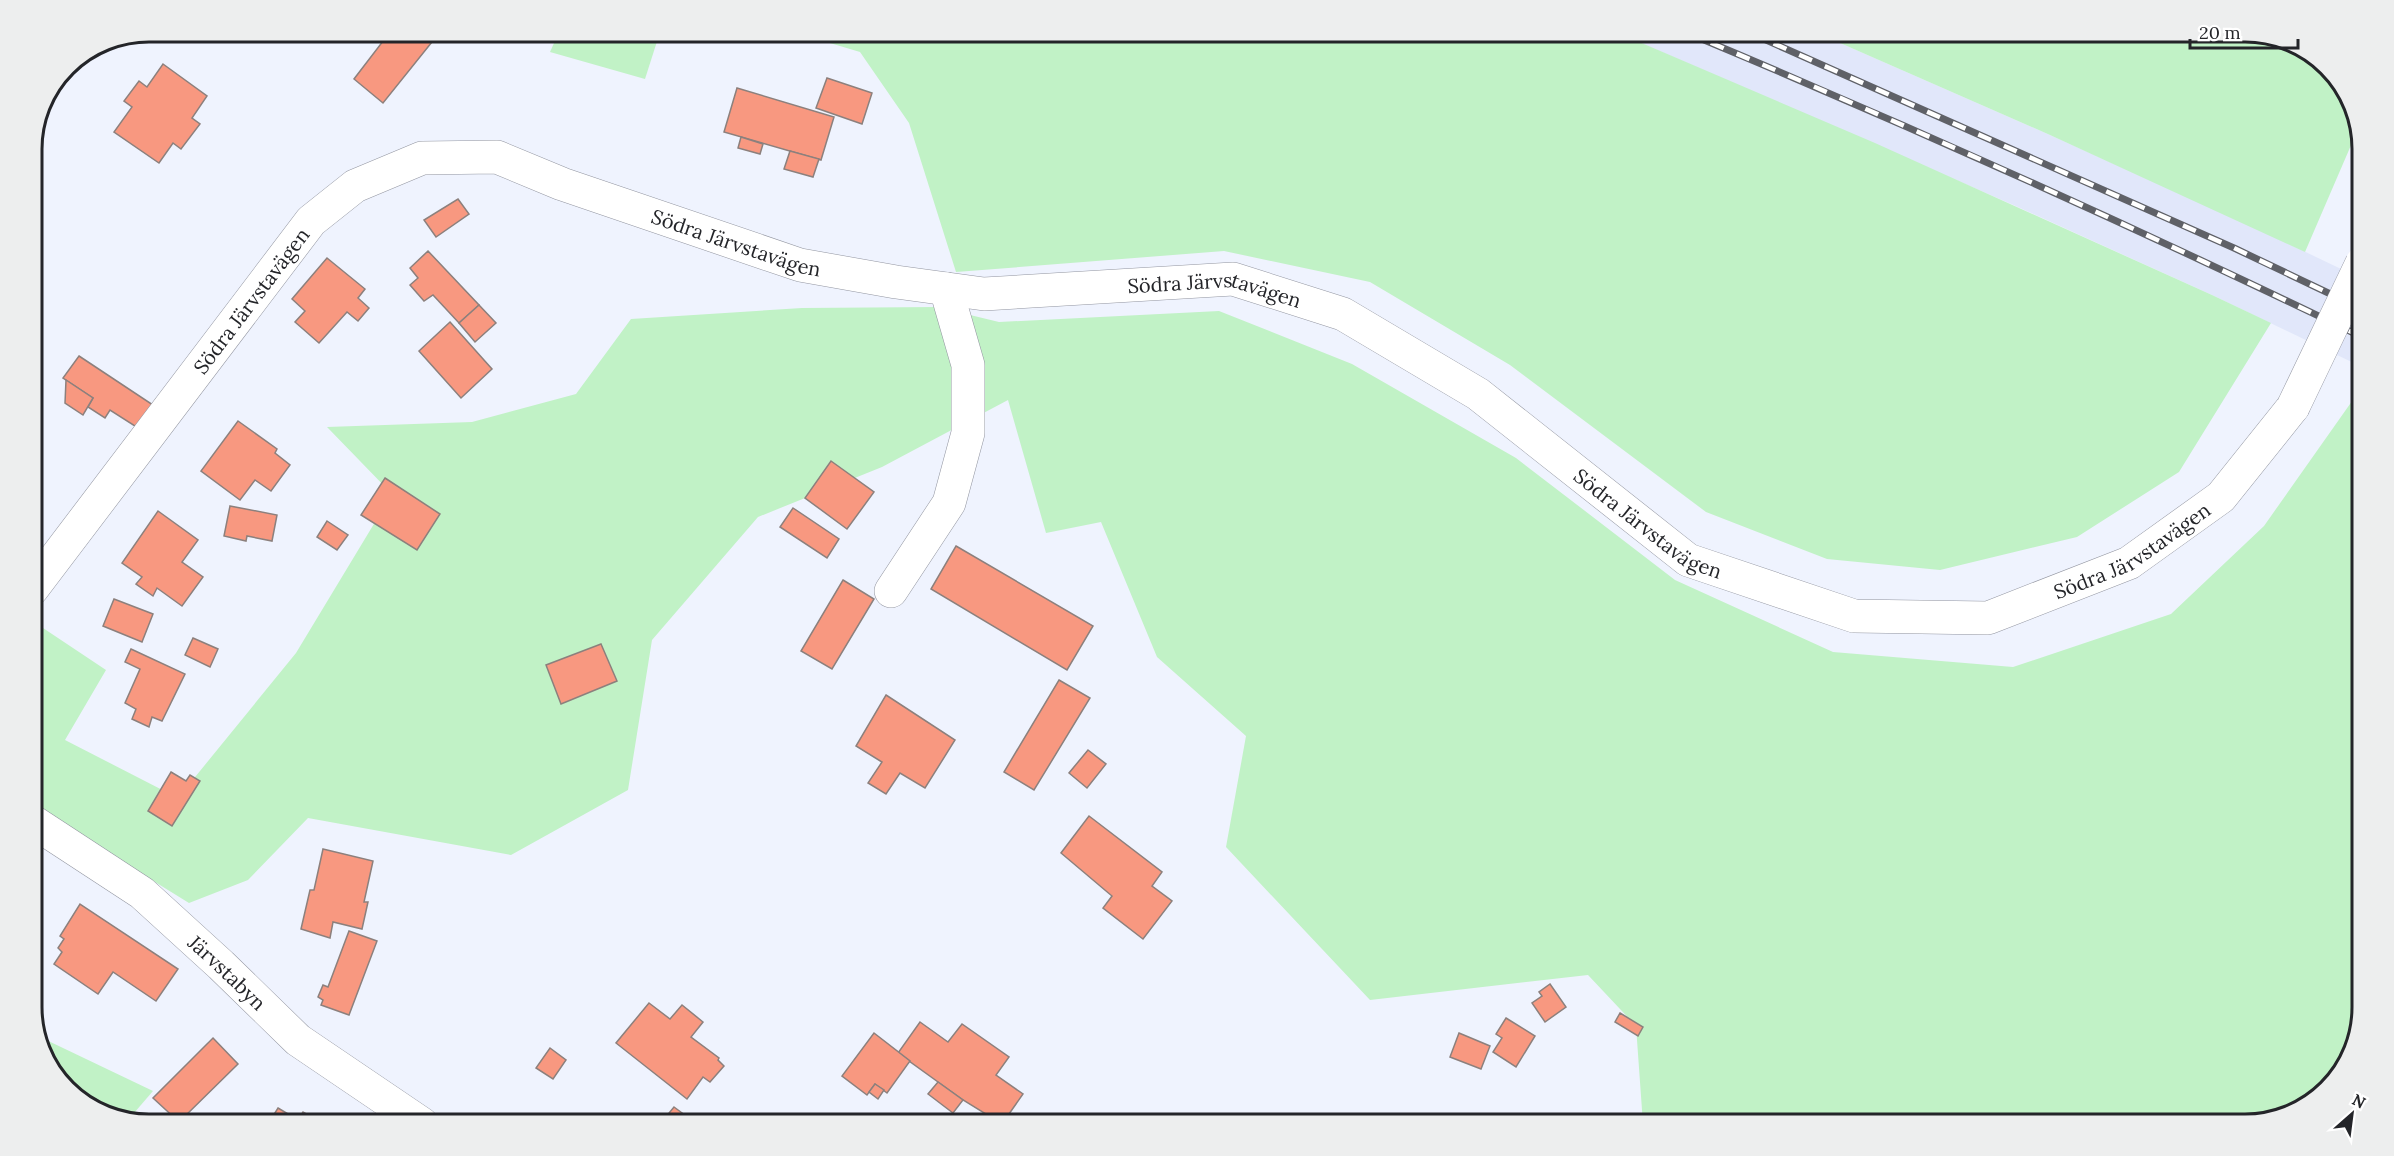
<svg xmlns="http://www.w3.org/2000/svg" width="2394" height="1156" viewBox="0 0 2394 1156" font-family="Lora,serif">
<style>
.built{fill:#e1e7fa}
.green{fill:#c1f2c6}
.building{fill:#f89880;stroke:#8c807d;stroke-width:1.5}
.lines{fill:none;stroke-linecap:round;stroke-linejoin:round}
.minor-casing{stroke:#9396a1;stroke-width:34}
.minor{stroke:#fff;stroke-width:33}
.rail-casing{stroke:#5f6167;stroke-width:7}
.rail{stroke:#fff;stroke-width:4.5;stroke-dasharray:14;stroke-linecap:butt}
.minor-bridge-casing{stroke:#9396a1;stroke-width:34;stroke-linecap:butt}
.minor-bridge{stroke:#fff;stroke-width:33}
.labels{text-anchor:middle;dominant-baseline:central;stroke-width:5;stroke-linejoin:round;paint-order:stroke}
.street-label{font-size:20px;fill:#242529;stroke:#fff}
.rim{fill:none;stroke:#242529;stroke-width:3}
</style>
<rect width="100%" height="100%" fill="#eff3fe"/>
<polygon class="built" points="1616,32 1815,32 2050,135 2245,223 2362,279 2362,367 2212,295 2018,207"/>
<g class="green">
<polygon points="559,32 660,32 645,79 550,52"/>
<polygon points="793,32 1616,32 1875,143 2212,295 2271,323 2179,472 2077,537 1940,570 1827,559 1706,512 1510,365 1370,282 1224,251 956,272 909,123 860,52"/>
<polygon points="1815,32 2245,32 2297,43 2342,84 2358,129 2305,252 2050,135"/>
<polygon points="937,307 999,322 1219,311 1352,364 1516,458 1675,580 1833,652 2013,667 2171,614 2264,526 2362,387 2362,1007 2351,1059 2310,1105 2245,1124 1643,1124 1636,1026 1588,975 1370,1000 1226,847 1246,736 1157,657 1101,522 1046,533 1008,400 882,467 758,517 652,640 628,790 511,855 308,818 248,880 189,903 32,806 32,640 40,626 106,670 65,740 178,798 296,653 392,494 327,427 472,422 576,394 631,319 802,308"/>
<polygon points="40,1037 153,1091 128,1120 97,1113 52,1072"/>
</g>
<g class="building">
<polygon points="381,32 440,32 383,103 354,79 387,36"/>
<polygon points="163,64 207,96 192,118 200,124 181,149 173,143 159,163 114,132 132,107 124,101 139,81 147,87"/>
<polygon points="827,78 872,93 862,124 816,108"/>
<polygon points="737,88 834,117 821,160 724,132"/>
<polygon points="741,137 763,144 760,154 738,148"/>
<polygon points="790,151 819,159 813,177 784,169"/>
<polygon points="458,199 469,214 436,237 424,220"/>
<polygon points="428,251 479,305 459,323 433,295 424,301 410,285 418,278 410,268"/>
<polygon points="327,258 365,289 358,298 369,308 358,321 347,312 319,343 295,322 305,311 292,299"/>
<polygon points="479,305 496,323 475,342 459,323"/>
<polygon points="450,322 492,369 461,398 419,351"/>
<polygon points="79,356 153,405 138,428 110,410 105,418 88,407 93,398 63,378"/>
<polygon points="66,380 93,398 83,415 65,403"/>
<polygon points="238,421 277,449 275,453 290,465 271,491 255,480 240,500 201,471"/>
<polygon points="831,461 874,492 847,529 805,498"/>
<polygon points="385,478 440,514 417,550 361,515"/>
<polygon points="230,506 277,515 272,541 247,536 246,541 224,536"/>
<polygon points="793,508 839,539 827,558 780,527"/>
<polygon points="158,511 198,540 182,562 203,577 182,606 157,588 153,596 136,584 142,577 122,563"/>
<polygon points="327,521 348,535 337,550 317,537"/>
<polygon points="956,546 1093,626 1067,670 931,589"/>
<polygon points="843,580 874,599 832,669 801,651"/>
<polygon points="114,599 153,614 142,642 103,626"/>
<polygon points="193,638 218,649 210,667 185,655"/>
<polygon points="601,644 617,681 561,704 546,665"/>
<polygon points="131,649 185,674 162,721 152,717 149,727 132,719 136,709 125,703 140,669 125,662"/>
<polygon points="1059,680 1090,698 1034,790 1004,772"/>
<polygon points="886,695 955,740 925,788 900,773 886,794 868,783 882,762 856,746"/>
<polygon points="1088,750 1106,764 1087,788 1069,773"/>
<polygon points="171,772 186,781 190,775 200,781 172,826 148,811"/>
<polygon points="1089,816 1162,872 1152,886 1172,901 1143,939 1103,908 1112,896 1061,853"/>
<polygon points="323,849 373,861 364,902 368,902 362,929 333,922 330,938 301,929 310,890 314,890"/>
<polygon points="80,904 178,969 156,1001 113,972 98,994 54,964 62,952 58,948 64,939 60,936"/>
<polygon points="349,931 377,941 349,1015 321,1005 323,1000 318,997 323,985 328,987"/>
<polygon points="1550,984 1566,1007 1545,1022 1532,1003 1542,996 1539,992"/>
<polygon points="649,1003 670,1019 682,1005 703,1022 691,1037 719,1058 718,1060 724,1066 710,1082 703,1077 687,1099 616,1043"/>
<polygon points="1620,1013 1643,1027 1638,1036 1615,1022"/>
<polygon points="1506,1018 1535,1036 1516,1067 1493,1052 1502,1038 1496,1034"/>
<polygon points="920,1022 948,1042 962,1024 1009,1057 996,1075 1023,1094 1002,1124 963,1100 898,1053"/>
<polygon points="874,1033 910,1061 887,1093 875,1084 867,1095 842,1076"/>
<polygon points="1459,1033 1490,1046 1481,1069 1450,1057"/>
<polygon points="213,1038 238,1064 179,1122 153,1098"/>
<polygon points="550,1048 566,1060 553,1079 536,1068"/>
<polygon points="938,1082 963,1100 953,1113 928,1094"/>
<polygon points="875,1084 884,1090 878,1099 869,1092"/>
<polygon points="674,1107 697,1124 660,1124"/>
<polygon points="278,1108 298,1120 303,1112 324,1124 268,1124"/>
</g>
<g class="lines">
<defs>
<g id="minor">
<path id="s1" d="M32 589 311 221 355 186 422 158 497 157 562 184 800 265 896 282 984 294 1233 279 1343 314 1478 394 1688 560 1854 616 1988 618 2129 563 2221 497 2293 407"/>
<polyline points="891,591 949,503 968,433 968,365 946,289"/>
<path id="s2" d="M32 821 142 893 221 965 298 1040 422 1124"/>
</g>
</defs>
<use href="#minor" class="minor-casing"/>
<use href="#minor" class="minor"/>
<defs>
<g id="rail">
<path d="M1685 32C1913 127 2139 229 2362 337"/>
<polyline points="1748,32 2234,248 2362,309"/>
</g>
</defs>
<use href="#rail" class="rail-casing"/>
<use href="#rail" class="rail"/>
<defs>
<polyline id="minor-bridge" points="2293,407 2362,263"/>
</defs>
<use href="#minor-bridge" class="minor-bridge-casing"/>
<use href="#minor-bridge" class="minor-bridge"/>
</g>
<g class="labels">
<g class="street-label">
<text stroke="none"><textPath href="#s1" startOffset="920">Södra Järvstavägen</textPath></text>
<text stroke="none"><textPath href="#s1" startOffset="1406">Södra Järvstavägen</textPath></text>
<text stroke="none"><textPath href="#s1" startOffset="362">Södra Järvstavägen</textPath></text>
<text stroke="none"><textPath href="#s1" startOffset="1910">Södra Järvstavägen</textPath></text>
<text stroke="none"><textPath href="#s1" startOffset="2432">Södra Järvstavägen</textPath></text>
<text stroke="none"><textPath href="#s2" startOffset="248">Järvstabyn</textPath></text>
</g>
</g>
<path d="M0 0H2394V1156H0ZM149 42H2245A107 107 0 0 1 2352 149V1007A107 107 0 0 1 2245 1114H149A107 107 0 0 1 42 1007V149A107 107 0 0 1 149 42Z" fill="#edeeee" fill-rule="evenodd"/>
<path class="rim" d="M149 42H2245A107 107 0 0 1 2352 149V1007A107 107 0 0 1 2245 1114H149A107 107 0 0 1 42 1007V149A107 107 0 0 1 149 42Z"/>
<g transform="translate(2352 1114) rotate(28)" stroke="#ffffff" stroke-width="4.5" paint-order="stroke">
<path d="M0-4.5L10 22L0 15L-10 22Z" fill="#242529"/>
<text y="-9" font-size="16" font-weight="bold" text-anchor="middle" fill="#242529">N</text>
</g>
<path d="M2190 39v9h108v-9" fill="none" stroke="#242529" stroke-width="3"/>
<text x="2199" y="39" font-size="18" fill="#242529" stroke="#ffffff" stroke-width="4.5" paint-order="stroke">20 m</text>
</svg>
